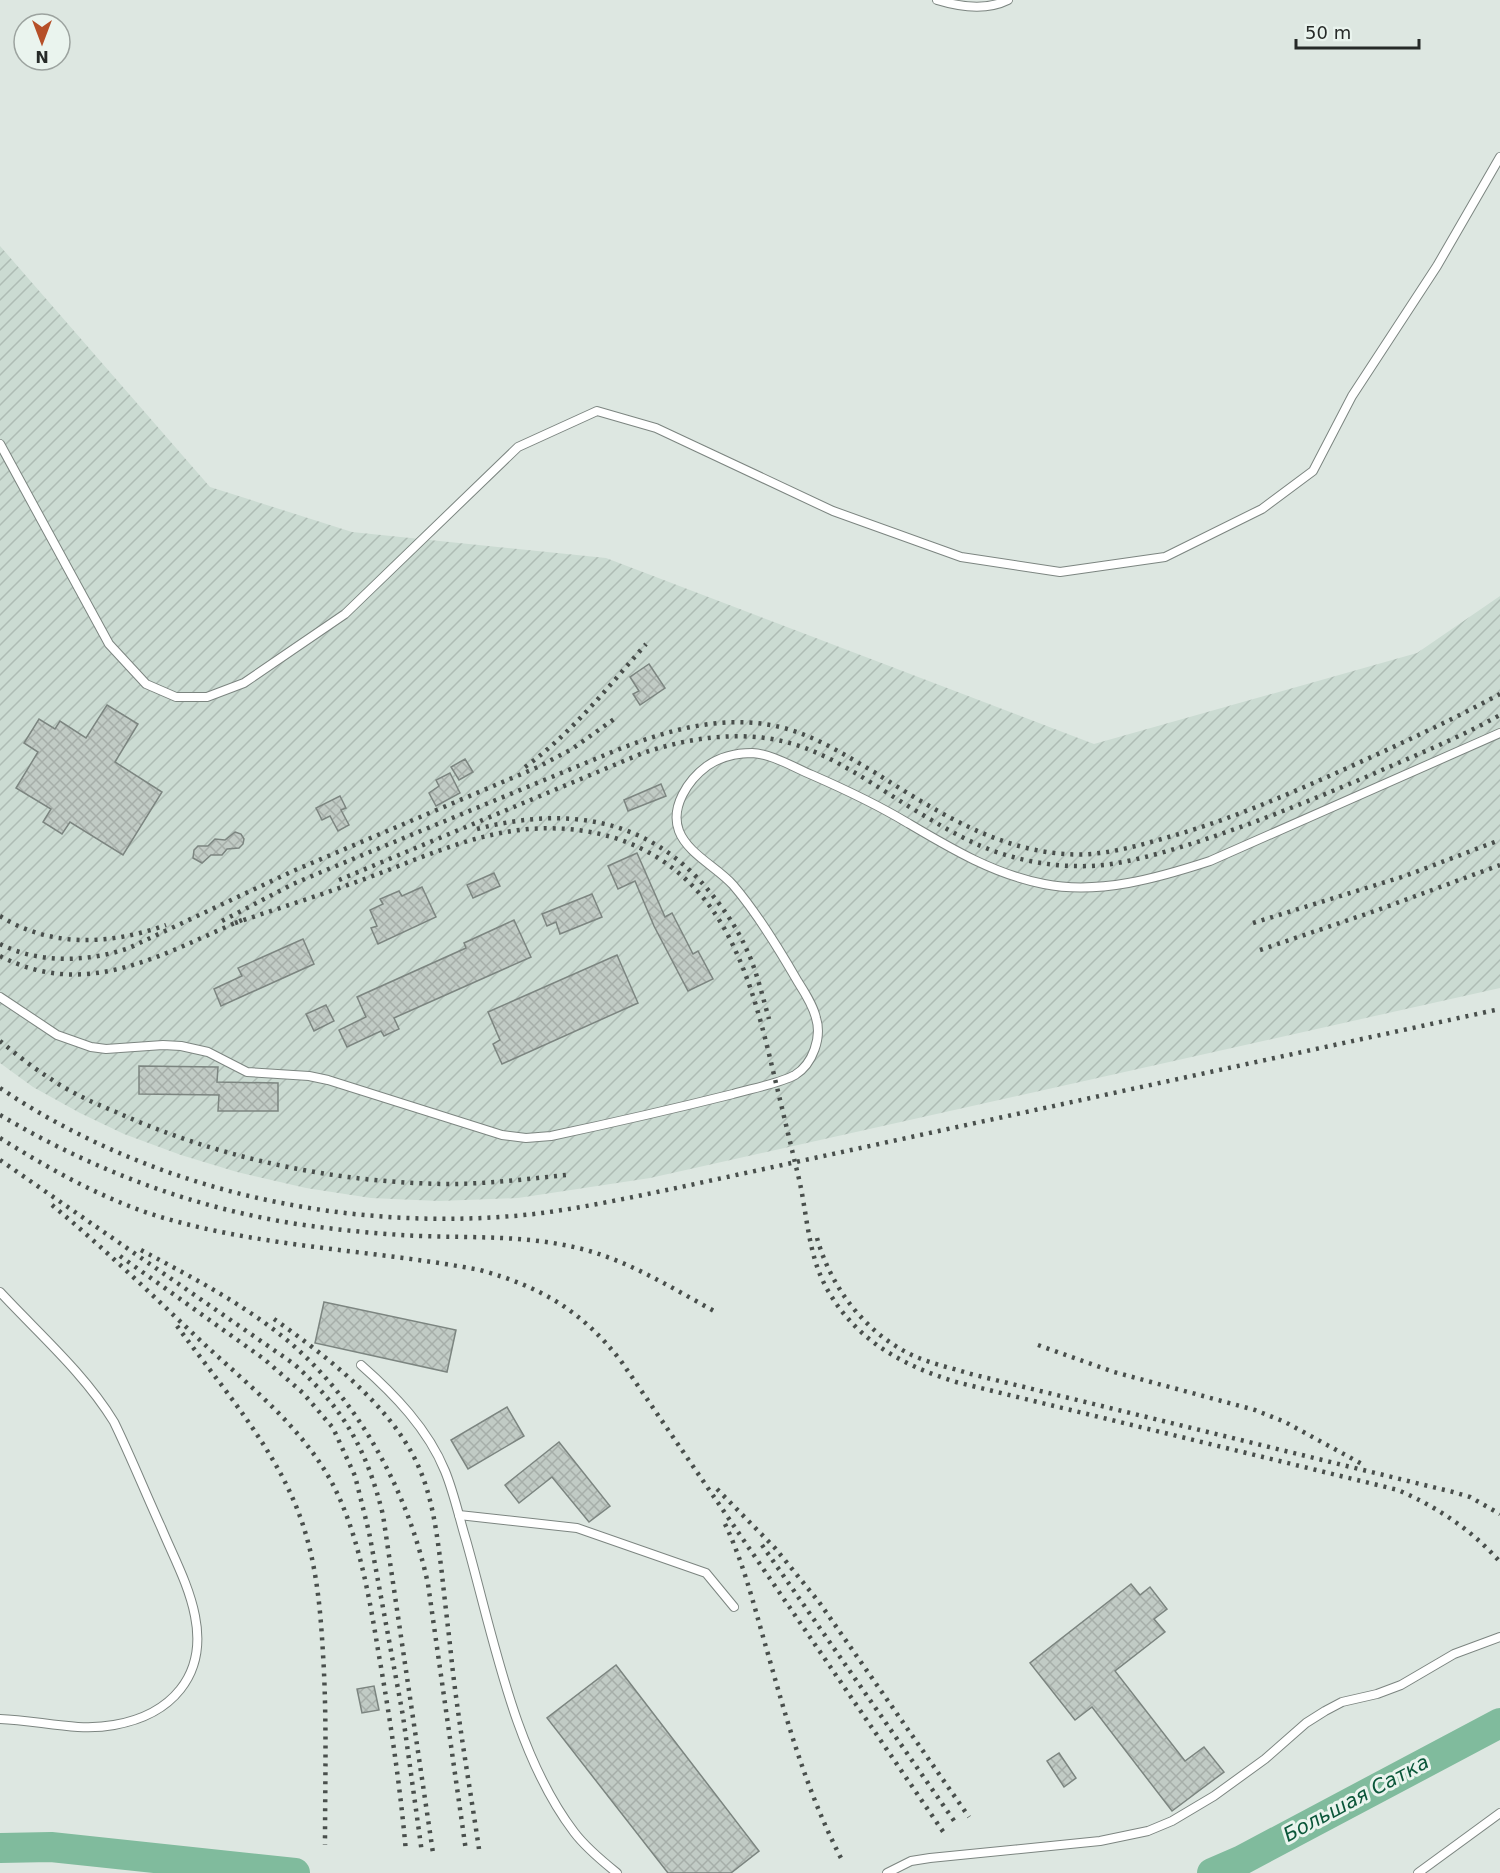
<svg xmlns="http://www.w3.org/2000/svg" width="1500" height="1873" viewBox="0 0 1500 1873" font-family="'DejaVu Sans',sans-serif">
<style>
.industrial{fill:url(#industrial-furrows)}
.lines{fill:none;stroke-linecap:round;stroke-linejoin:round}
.river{stroke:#80bb9d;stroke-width:30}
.building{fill:url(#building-cross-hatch);stroke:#7c8580;stroke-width:1.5}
.service-casing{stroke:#7c8580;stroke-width:10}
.service{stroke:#fff;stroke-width:8}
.rail{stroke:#494f4c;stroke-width:4.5;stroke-dasharray:3 6;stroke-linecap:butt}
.labels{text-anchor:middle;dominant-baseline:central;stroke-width:6;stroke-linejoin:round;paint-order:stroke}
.water-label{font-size:20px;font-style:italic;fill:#0a5639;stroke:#eaf4ee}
</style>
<defs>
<pattern id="industrial-furrows" width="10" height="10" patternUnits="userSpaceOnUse" patternTransform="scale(1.5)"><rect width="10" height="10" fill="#cbdbd2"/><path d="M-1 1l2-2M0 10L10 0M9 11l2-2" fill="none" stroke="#aebcb4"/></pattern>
<pattern id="building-cross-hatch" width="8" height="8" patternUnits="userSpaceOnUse" patternTransform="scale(1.5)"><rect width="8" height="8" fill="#c1cbc5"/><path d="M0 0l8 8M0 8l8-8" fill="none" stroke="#a6aea9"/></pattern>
</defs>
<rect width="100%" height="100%" fill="#dde7e1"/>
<polygon class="industrial" points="0,246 210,487 352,532 606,558 1094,744 1417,653 1500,596 1500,988 650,1178 518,1198 439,1201 371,1198 306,1188 237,1172 181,1155 124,1134 80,1113 33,1087 0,1063"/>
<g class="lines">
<g class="river">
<polyline points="0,1848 51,1847 295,1873"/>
<polyline points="1212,1873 1242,1860 1500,1723"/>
</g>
</g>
<g class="building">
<polygon points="649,664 665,688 640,705 633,694 639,691 630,677"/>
<polygon points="107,705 138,724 115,762 162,792 123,855 70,822 62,834 43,822 51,809 16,788 38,752 24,743 39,719 55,729 60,721 86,738"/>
<polygon points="465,759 473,772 459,780 451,767"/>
<polygon points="450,773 460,793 436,806 429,793 439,786 436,780"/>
<polygon points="661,784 666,796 628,811 624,800"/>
<polygon points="340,796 346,808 341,810 349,825 338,831 330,816 322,820 316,808"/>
<polygon points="235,832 241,834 244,839 243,844 239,848 227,849 222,855 211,855 202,863 193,858 194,850 198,846 208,846 215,839 225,840"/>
<polygon points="637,853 665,917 672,913 693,954 698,951 713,979 688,991 654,926 635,881 618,889 608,866"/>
<polygon points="494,873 500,886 473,898 467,885"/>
<polygon points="422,887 436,917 378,944 371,928 377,926 370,910 383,904 380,899 399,891 402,896"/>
<polygon points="592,894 602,917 560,934 556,922 547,926 542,914"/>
<polygon points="514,920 531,957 394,1018 399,1029 384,1036 381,1031 347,1047 339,1030 366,1017 357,997 466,948 464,943"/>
<polygon points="303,939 314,964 221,1006 214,989 242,976 238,968"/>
<polygon points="617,955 638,1003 502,1064 493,1044 500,1040 488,1012"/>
<polygon points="326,1005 334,1021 314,1031 306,1014"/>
<polygon points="139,1066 218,1067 217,1082 278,1083 278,1111 218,1111 219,1095 139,1094"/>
<polygon points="324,1302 456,1330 447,1372 315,1343"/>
<polygon points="507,1407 524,1436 468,1469 451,1440"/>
<polygon points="559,1442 610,1506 589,1522 552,1477 519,1503 505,1485"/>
<polygon points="1131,1584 1140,1595 1150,1587 1167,1609 1154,1619 1165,1632 1115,1671 1185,1761 1204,1747 1224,1772 1172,1811 1092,1707 1075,1720 1030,1663"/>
<polygon points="616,1665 759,1851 731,1873 668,1873 547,1718"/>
<polygon points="374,1686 379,1710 362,1713 357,1689"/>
<polygon points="1059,1753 1076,1778 1064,1787 1047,1761"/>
</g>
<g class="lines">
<defs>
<g id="service">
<path d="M937 0C960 7 986 11 1008 0"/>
<polyline points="0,444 109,644 146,684 176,697 207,697 244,683 345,614 518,447 597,411 656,428 833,511 961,557 1060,572 1165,557 1262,509 1313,471 1352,396 1437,266 1500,157"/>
<path d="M0 997 57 1035 91 1047 106 1049 163 1045 181 1046 208 1052 247 1072 309 1076 328 1080 502 1135 526 1138 551 1136C612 1123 673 1109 733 1094 750 1089 781 1083 795 1075 813 1064 822 1037 816 1018 813 1005 805 993 798 982 779 949 758 914 733 885 717 867 688 854 679 831 670 807 688 780 707 766 720 757 736 753 752 753 772 754 793 767 812 775 844 789 876 804 906 822 950 848 993 874 1044 884 1099 895 1158 878 1210 861L1500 733"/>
<path d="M0 1292C39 1334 84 1373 114 1422 131 1457 145 1492 161 1527 173 1556 189 1585 195 1616 207 1676 171 1715 114 1725 76 1732 38 1720 0 1719"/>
<path d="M361 1365C394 1394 428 1429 445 1471 454 1493 459 1517 466 1540 493 1635 514 1753 574 1832 586 1848 602 1861 617 1873"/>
<polyline points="459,1515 577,1528 706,1573 734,1607"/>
<polyline points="887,1873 911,1861 930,1858 1100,1841 1148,1831 1172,1821 1214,1796 1265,1759 1306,1723 1325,1711 1342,1702 1377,1694 1401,1685 1454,1654 1500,1637"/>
<polyline points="1418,1873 1500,1813"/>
</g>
</defs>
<use href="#service" class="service-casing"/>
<use href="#service" class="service"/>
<g class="rail">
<path d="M525 767C572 733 608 687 646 644"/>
<path d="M477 829C566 806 648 817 709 891 726 911 740 933 750 957 758 977 763 998 769 1019"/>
<path d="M339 880 643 753C694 736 753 728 805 748 845 763 881 790 918 812 948 830 978 848 1013 857 1042 865 1074 868 1104 865 1135 861 1165 852 1194 843 1253 824 1309 801 1366 777 1411 757 1457 739 1500 715"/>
<path d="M0 916C51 948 110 945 166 925"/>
<path d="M222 921 293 884 319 873 617 750C670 729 728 713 784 728 817 737 845 755 874 772 933 809 993 849 1065 854 1101 857 1137 846 1172 836 1232 819 1289 794 1345 769 1398 745 1450 721 1500 694"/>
<path d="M235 923C276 909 318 896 359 881 415 861 469 834 529 829 625 822 699 866 737 954 755 994 765 1037 775 1079 783 1112 791 1146 799 1179 808 1218 808 1259 830 1294 859 1342 904 1366 956 1382L1398 1490C1437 1507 1472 1530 1500 1562"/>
<polyline points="1253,923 1405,876 1500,840"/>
<path d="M0 944C39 964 89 962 129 948L293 871 538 767 572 749 617 717"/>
<polyline points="1260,950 1375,911 1500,865"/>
<path d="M0 956C87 1001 162 954 242 920"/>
<path d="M0 1041C16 1054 33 1068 51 1079 71 1093 94 1103 116 1112 218 1158 335 1183 448 1184 487 1184 527 1179 566 1175"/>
<path d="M0 1088C154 1192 350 1234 534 1214 583 1208 633 1197 681 1187L1500 1009"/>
<path d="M0 1115C93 1170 190 1207 297 1224 338 1230 379 1234 419 1236 476 1238 527 1235 582 1249 629 1261 672 1288 714 1311"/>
<path d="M0 1138C51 1170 106 1201 164 1218 267 1248 375 1250 480 1270 541 1287 581 1310 621 1361L944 1833"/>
<path d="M0 1160 294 1364C344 1409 367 1450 383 1515L433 1853"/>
<path d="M52 1205C104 1248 153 1296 202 1342 248 1385 300 1425 331 1481 358 1531 369 1595 378 1650 390 1718 400 1784 406 1852"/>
<path d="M817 1238C831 1288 866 1334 914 1356 932 1364 952 1368 971 1374L1453 1492 1470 1497 1500 1514"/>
<path d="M141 1250C186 1274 232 1298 273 1329 354 1390 407 1487 428 1584L466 1851"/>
<polyline points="120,1256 264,1359 303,1393 333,1428 355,1476 369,1532 403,1716 422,1853"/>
<path d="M274 1319C325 1355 387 1403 415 1459 433 1495 437 1535 442 1574 445 1604 449 1634 452 1664 459 1726 470 1788 479 1849"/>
<path d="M177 1326C217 1381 266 1437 293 1499 315 1549 320 1600 323 1654 327 1718 325 1781 325 1845"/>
<polyline points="1038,1345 1114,1372 1255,1410 1285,1422 1362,1464"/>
<polyline points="717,1489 775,1548 819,1602 969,1817"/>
<path d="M725 1524C745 1566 755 1610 768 1654 788 1725 808 1795 842 1860"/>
<polyline points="762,1545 957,1825"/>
</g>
</g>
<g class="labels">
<g class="water-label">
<text transform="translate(1356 1798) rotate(-28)">Большая Сатка</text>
</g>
</g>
<g transform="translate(42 42) rotate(180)"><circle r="28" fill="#eaf4ee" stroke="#9ca39f" stroke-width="1.5"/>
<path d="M0-4.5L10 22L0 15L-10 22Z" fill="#b64f28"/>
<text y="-9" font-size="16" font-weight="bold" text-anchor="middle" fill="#262a28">N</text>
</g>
<path d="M1296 39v9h123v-9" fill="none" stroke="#262a28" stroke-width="3"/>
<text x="1305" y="39" font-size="18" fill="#262a28" stroke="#eaf4ee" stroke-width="4.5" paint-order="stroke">50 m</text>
</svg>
